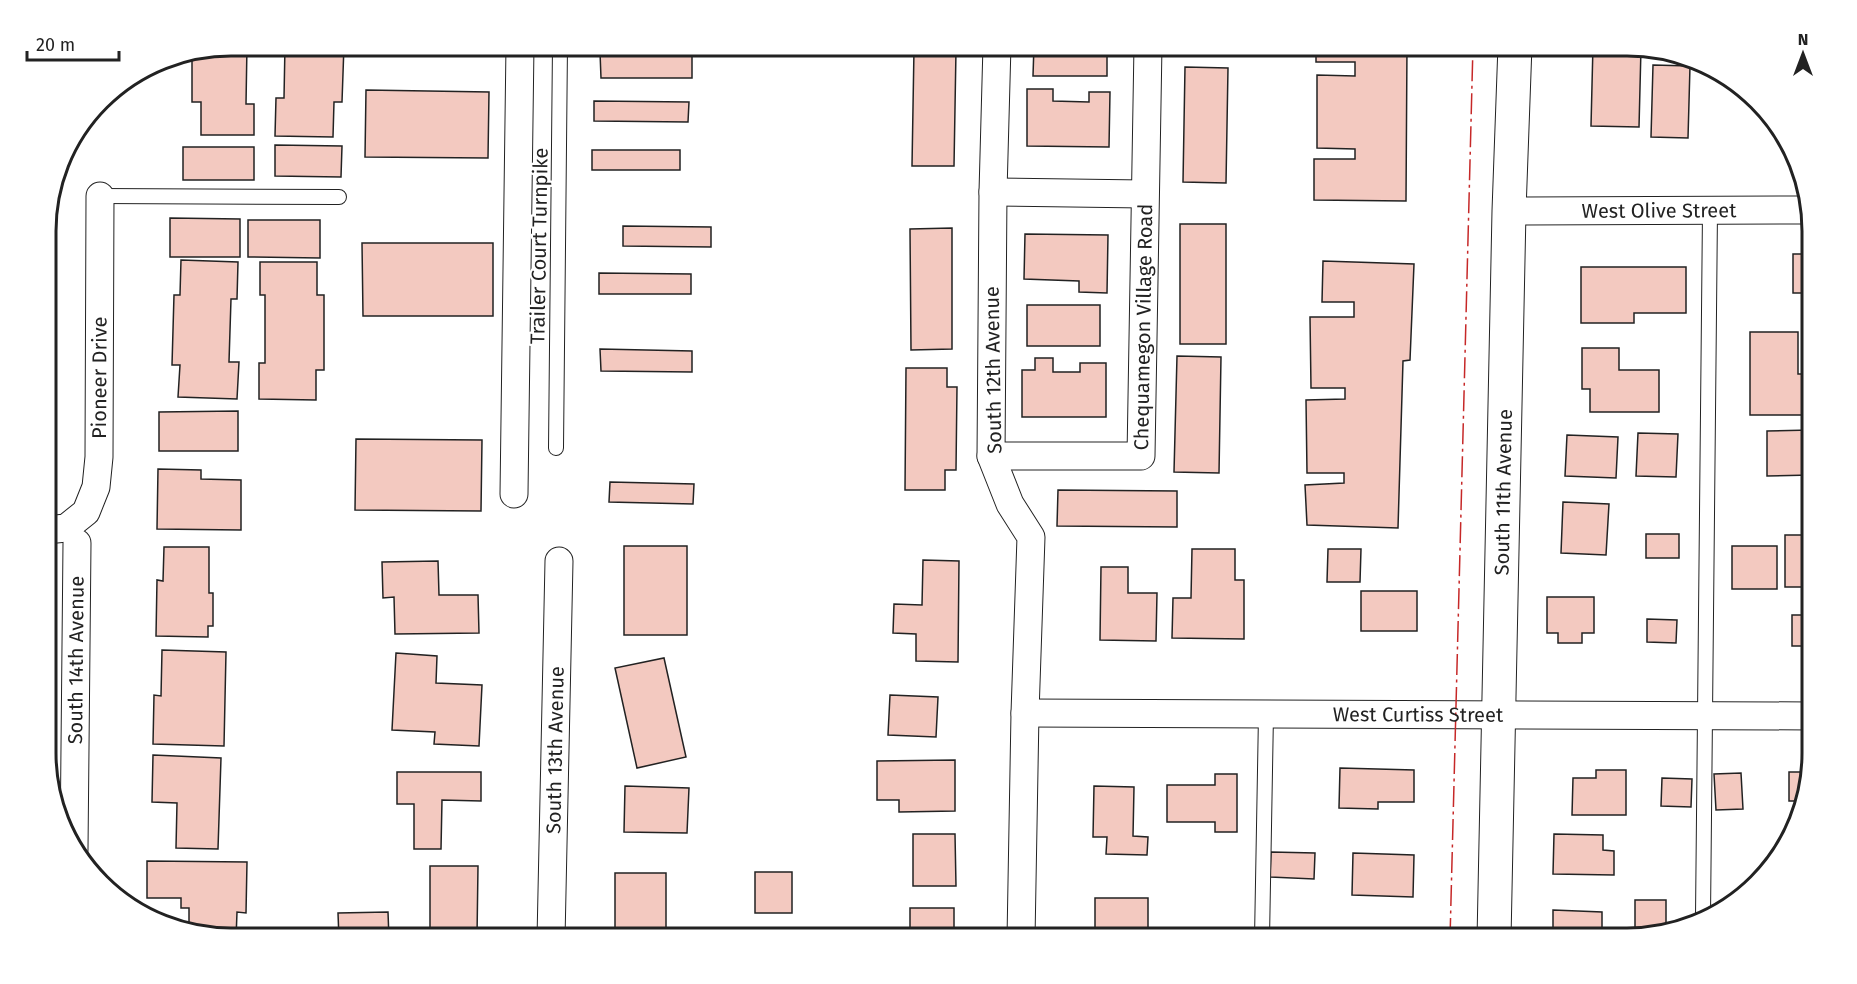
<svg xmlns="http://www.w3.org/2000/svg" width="1857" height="984" viewBox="0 0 1857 984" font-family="'Fira Sans',sans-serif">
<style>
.building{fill:#f3c9c0;stroke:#222;stroke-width:1.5}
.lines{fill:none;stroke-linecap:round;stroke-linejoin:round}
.lane-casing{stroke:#222;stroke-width:16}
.street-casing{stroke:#222;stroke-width:29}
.secondary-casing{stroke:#222;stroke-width:35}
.lane{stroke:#fff;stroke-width:14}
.street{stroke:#fff;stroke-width:27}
.secondary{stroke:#fff;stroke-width:33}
.power{stroke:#c62828;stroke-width:1.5;stroke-dasharray:21 4.5 3 4.5;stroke-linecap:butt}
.labels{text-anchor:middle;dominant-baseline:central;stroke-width:4.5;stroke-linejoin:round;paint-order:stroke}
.street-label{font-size:20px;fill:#222;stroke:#fff}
.rim{fill:none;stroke:#222;stroke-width:3}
</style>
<rect width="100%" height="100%" fill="#fff"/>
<g class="building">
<polygon points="230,45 247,45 246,104 254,104 254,135 201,135 201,102 192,102 192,53"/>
<polygon points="285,45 344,45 342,102 334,102 333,137 275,136 276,98 284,98"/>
<polygon points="1034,45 1107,45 1107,76 1033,76"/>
<polygon points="1178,45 1221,45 1220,56 1177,54"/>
<polygon points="1316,45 1407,45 1406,201 1314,200 1314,159 1355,159 1355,149 1317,148 1317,75 1355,76 1355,62 1316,62"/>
<polygon points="1593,45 1627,45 1641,48 1639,127 1591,126"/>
<polygon points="914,49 956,50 954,166 912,166"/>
<polygon points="600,52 692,52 692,78 601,78"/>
<polygon points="1653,65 1690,66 1688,138 1651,137"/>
<polygon points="1185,67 1228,68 1226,183 1183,182"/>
<polygon points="1027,89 1053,89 1053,101 1089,102 1089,92 1110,92 1109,147 1027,146"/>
<polygon points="366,90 489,92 488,158 365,157"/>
<polygon points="594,101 689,102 688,122 594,121"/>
<polygon points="275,145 342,146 341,177 275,176"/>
<rect x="183" y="147" width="71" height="33"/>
<rect x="592" y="150" width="88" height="20"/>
<polygon points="170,218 240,219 240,257 170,257"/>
<polygon points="248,220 320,220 320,258 248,257"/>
<rect x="1180" y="224" width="46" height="120"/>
<polygon points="623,226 711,227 711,247 623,246"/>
<polygon points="952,228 952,349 911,350 910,229"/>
<polygon points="1025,234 1108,235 1107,293 1079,292 1079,281 1024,279"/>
<polygon points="362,243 493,243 493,316 363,316"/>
<rect x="1793" y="254" width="18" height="39"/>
<polygon points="181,260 238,262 237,299 231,299 229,362 239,362 237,399 178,397 180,365 172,365 174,295 180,295"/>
<polygon points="1323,261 1414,264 1410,360 1403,361 1398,528 1307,525 1305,485 1344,483 1344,473 1307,473 1306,400 1345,399 1345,388 1311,388 1310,317 1354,317 1354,302 1322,302"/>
<polygon points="260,262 317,262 317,295 324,295 324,370 316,370 316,400 259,399 259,363 265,363 265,295 260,295"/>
<polygon points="1581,267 1686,267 1686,313 1634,313 1634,323 1581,323"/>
<polygon points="599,273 691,274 691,294 599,294"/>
<rect x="1027" y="305" width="73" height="41"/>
<polygon points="1750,332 1798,332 1798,374 1811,374 1811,415 1750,415"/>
<polygon points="1582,348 1619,348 1619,370 1659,370 1659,412 1590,412 1590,389 1582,389"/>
<polygon points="600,349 692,351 692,372 601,371"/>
<polygon points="1177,356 1221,357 1219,473 1174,472"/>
<polygon points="1035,358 1053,358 1053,372 1080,372 1080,363 1106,363 1106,417 1022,417 1022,370 1035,370"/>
<polygon points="906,368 947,368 947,387 957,387 956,470 945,470 945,490 905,490"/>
<polygon points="238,411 238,451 159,451 159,412"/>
<polygon points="1811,430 1811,475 1767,476 1767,431"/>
<polygon points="1638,433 1678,434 1676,477 1636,476"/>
<polygon points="1567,435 1618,437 1616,478 1565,476"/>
<polygon points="356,439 482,440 481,511 355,510"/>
<polygon points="158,469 201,470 201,479 241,480 241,530 157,529"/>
<polygon points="610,482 694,484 693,504 609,502"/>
<polygon points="1058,490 1177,491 1177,527 1057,526"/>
<polygon points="1563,502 1609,504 1606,555 1561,553"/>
<rect x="1646" y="534" width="33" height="24"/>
<polygon points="1785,535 1811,535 1812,587 1785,587"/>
<rect x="624" y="546" width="63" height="89"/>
<rect x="1732" y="546" width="45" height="43"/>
<polygon points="164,547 209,547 209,593 213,593 213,626 208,626 208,637 156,636 157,580 163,581"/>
<polygon points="1192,549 1235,549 1235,580 1244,580 1244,639 1172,638 1173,598 1191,598"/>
<polygon points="1328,549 1361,549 1360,582 1327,582"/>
<polygon points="923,560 959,561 958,662 916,661 916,634 893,633 894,604 922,605"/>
<polygon points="438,561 439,595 478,595 479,633 395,634 394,597 383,598 382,562"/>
<polygon points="1101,567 1128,567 1128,593 1157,593 1156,641 1100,640"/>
<rect x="1361" y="591" width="56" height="40"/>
<polygon points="1547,597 1594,597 1594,633 1582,633 1582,643 1558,643 1558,633 1547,633"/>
<rect x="1792" y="615" width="20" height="31"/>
<polygon points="1647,619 1677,620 1676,643 1647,642"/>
<polygon points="162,650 226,652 224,746 153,744 154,695 161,696"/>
<polygon points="396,653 437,656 436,683 482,685 479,746 434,744 435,732 392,730"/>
<polygon points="664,658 686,757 637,768 615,668"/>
<polygon points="890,695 938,697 936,737 888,735"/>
<polygon points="153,755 221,758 218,849 176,848 177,803 152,802"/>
<polygon points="955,760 955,811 899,812 899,800 877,800 877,761"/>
<polygon points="1340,768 1414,770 1414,802 1378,802 1378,809 1339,808"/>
<polygon points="1596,770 1626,770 1626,815 1572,815 1573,778 1596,778"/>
<polygon points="397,772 481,772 481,801 442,800 441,849 414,849 414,804 397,804"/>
<polygon points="1789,772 1808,772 1801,801 1789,801"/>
<polygon points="1741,773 1743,809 1716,810 1714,774"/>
<polygon points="1215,774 1237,774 1237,832 1215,832 1215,822 1167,822 1167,785 1215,785"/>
<polygon points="1662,778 1692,779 1691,807 1661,806"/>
<polygon points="625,786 689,788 687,833 624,832"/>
<polygon points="1094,786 1134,787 1133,836 1148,837 1147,855 1106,854 1107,837 1093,837"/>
<polygon points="913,834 955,834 956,886 913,886"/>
<polygon points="1554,834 1603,835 1603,850 1614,851 1614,875 1553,874"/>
<polygon points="1271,852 1315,853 1314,879 1270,877"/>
<polygon points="1353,853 1414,855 1413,897 1352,895"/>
<polygon points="147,861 247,862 246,913 237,912 236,939 189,929 189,908 181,908 181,898 147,898"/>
<polygon points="430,866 478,866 477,937 430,937"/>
<rect x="755" y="872" width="37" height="41"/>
<rect x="615" y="873" width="51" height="66"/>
<polygon points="1095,898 1148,898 1148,939 1104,939 1104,935 1095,935"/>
<rect x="1635" y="900" width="31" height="28"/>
<rect x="910" y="908" width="44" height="31"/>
<polygon points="1553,910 1602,912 1602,939 1553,939"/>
<polygon points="388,912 389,939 339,939 338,913"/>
<polygon points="1288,934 1330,936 1330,939 1288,939"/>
</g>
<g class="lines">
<defs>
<g id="lane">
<polyline points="100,196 339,197"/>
<polyline points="556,448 560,45"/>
<polyline points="1703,917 1710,211"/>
<polyline points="1262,939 1266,714"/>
</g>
<g id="street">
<polyline points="997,45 993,192 991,456 1010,504 1031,537 1025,713 1021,939"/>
<polyline points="993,192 1144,194"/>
<path id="s1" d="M1509 211 1810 210"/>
<path id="s2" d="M991 456H1141L1148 45"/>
<polyline points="514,494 520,45"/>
<path id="s3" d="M46 530 66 528 86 512 96 487 99 457 100 196"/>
<path id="s4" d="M1025 713 1812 716"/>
<path id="s5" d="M74 850 77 543"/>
<path id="s6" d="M551 939 559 561"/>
</g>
<g id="secondary">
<path id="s7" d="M1494 939 1509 211 1515 45"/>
</g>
</defs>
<use href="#lane" class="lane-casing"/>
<use href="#street" class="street-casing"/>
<use href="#secondary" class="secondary-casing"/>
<use href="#lane" class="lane"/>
<use href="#street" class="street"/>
<use href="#secondary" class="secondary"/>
<polyline class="power" points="1450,939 1473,45"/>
</g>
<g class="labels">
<g class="street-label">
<text stroke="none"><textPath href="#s1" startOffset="150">West Olive Street</textPath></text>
<text transform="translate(539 246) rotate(-89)">Trailer Court Turnpike</text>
<text stroke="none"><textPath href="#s2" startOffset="279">Chequamegon Village Road</textPath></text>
<text transform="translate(993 370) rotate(-91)">South 12th Avenue</text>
<text stroke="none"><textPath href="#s3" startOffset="182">Pioneer Drive</textPath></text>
<text stroke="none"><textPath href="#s7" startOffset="447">South 11th Avenue</textPath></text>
<text stroke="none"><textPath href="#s5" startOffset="190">South 14th Avenue</textPath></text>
<text stroke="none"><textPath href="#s4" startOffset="393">West Curtiss Street</textPath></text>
<text stroke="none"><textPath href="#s6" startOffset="189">South 13th Avenue</textPath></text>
</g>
</g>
<path d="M0 0H1857V984H0ZM231 56H1627A175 175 0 0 1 1802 231V753A175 175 0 0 1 1627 928H231A175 175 0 0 1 56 753V231A175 175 0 0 1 231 56Z" fill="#fff" fill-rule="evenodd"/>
<path class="rim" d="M231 56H1627A175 175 0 0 1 1802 231V753A175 175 0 0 1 1627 928H231A175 175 0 0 1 56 753V231A175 175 0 0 1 231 56Z"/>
<g transform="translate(1803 54)" stroke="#ffffff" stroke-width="4.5" paint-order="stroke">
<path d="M0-4.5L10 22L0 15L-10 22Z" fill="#222222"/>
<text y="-9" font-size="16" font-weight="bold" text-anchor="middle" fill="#222222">N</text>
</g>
<path d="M27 51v9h92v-9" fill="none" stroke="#222222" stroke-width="3"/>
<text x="36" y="51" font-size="18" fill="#222222" stroke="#ffffff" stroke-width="4.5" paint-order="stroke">20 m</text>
</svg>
